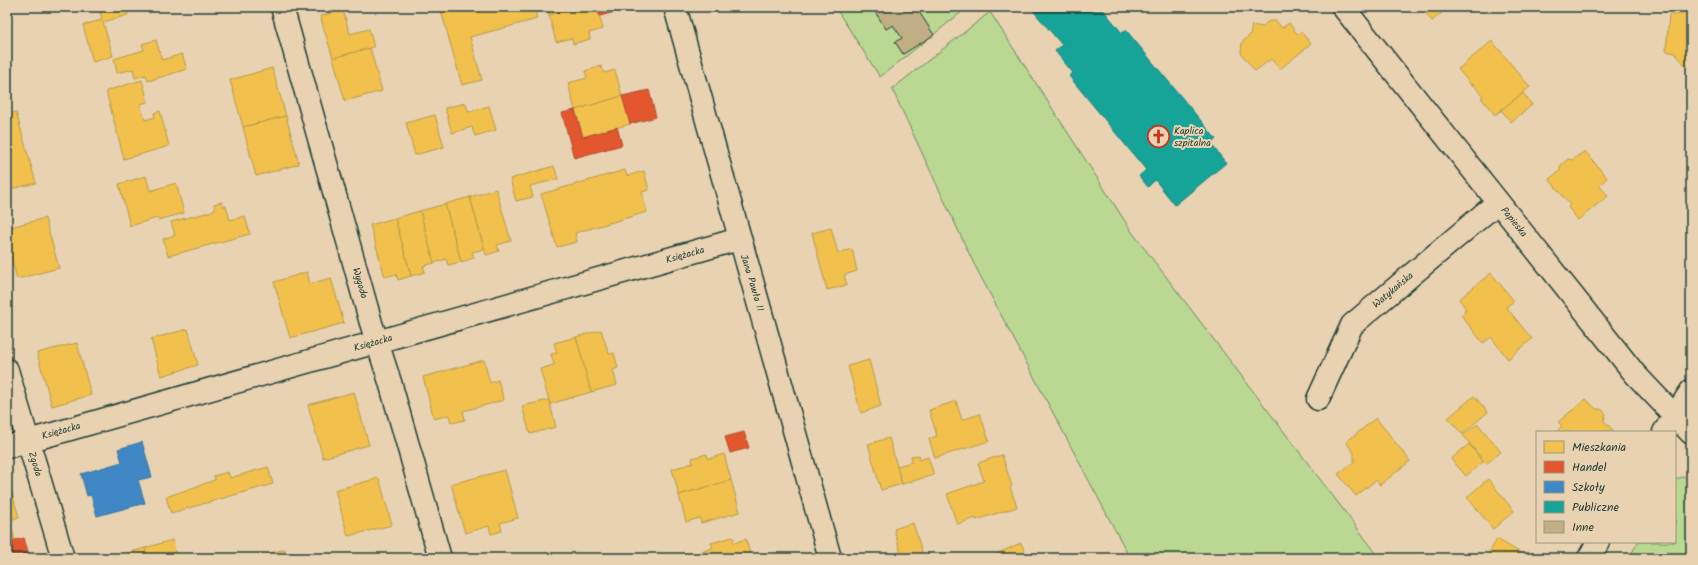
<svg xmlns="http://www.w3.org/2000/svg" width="1698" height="565" viewBox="0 0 1698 565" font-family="Kalam,sans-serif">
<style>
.green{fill:#bad891;stroke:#6c8a62}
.homes{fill:#f2c14e;stroke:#b39946}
.shops{fill:#e4572e;stroke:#a94f30}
.schools{fill:#3f88c5;stroke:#35729a}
.public{fill:#17a398;stroke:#19847a}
.building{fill:#c2ae84;stroke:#1f3d34}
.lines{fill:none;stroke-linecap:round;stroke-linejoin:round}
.minor-casing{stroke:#1f3d34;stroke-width:25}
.tertiary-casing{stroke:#1f3d34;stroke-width:25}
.minor{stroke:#e9d2b2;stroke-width:22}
.tertiary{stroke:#e9d2b2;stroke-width:22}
.labels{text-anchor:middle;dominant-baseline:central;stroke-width:4;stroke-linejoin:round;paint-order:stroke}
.poi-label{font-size:10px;fill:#1f3d34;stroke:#e9d2b2;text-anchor:start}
.street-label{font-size:10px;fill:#1f3d34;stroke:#e9d2b2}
</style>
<rect width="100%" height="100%" fill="#e9d2b2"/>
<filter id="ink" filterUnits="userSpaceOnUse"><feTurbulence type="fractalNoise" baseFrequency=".025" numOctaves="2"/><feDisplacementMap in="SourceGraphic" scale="8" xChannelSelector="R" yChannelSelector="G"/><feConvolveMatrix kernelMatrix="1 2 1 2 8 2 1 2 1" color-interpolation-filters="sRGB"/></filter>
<g filter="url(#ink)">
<g class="green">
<polygon points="835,7 968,7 880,77"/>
<polygon points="990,12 1132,232 1380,558 1130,558 974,264 892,89"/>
<polygon points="1691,475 1691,558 1629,558 1638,542 1675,542 1675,479"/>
</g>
<g class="homes">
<polygon points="99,7 126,7 128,15 103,22 113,56 93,62 83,25 102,20"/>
<polygon points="440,7 534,7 537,19 470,37 482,80 462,85"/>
<polygon points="547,7 578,7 549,15"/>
<polygon points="578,7 597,7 603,29 589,33 590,39 573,44 572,38 556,42 549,15"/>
<polygon points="1421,7 1449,7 1432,21"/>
<polygon points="1688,7 1691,9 1691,72 1675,53 1666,51 1669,15 1678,15"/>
<polygon points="343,10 350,34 369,29 374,47 333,58 320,16"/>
<polygon points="1269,21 1276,21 1282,28 1289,23 1297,34 1301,32 1311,44 1280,69 1271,59 1255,71 1241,53 1242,42 1250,35 1252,25 1262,27"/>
<polygon points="156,40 162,60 182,54 187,69 148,81 146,75 135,78 133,69 117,73 114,59 144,50 142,44"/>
<polygon points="1492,41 1530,87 1495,115 1481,98 1483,96 1473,84 1472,86 1458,69"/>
<polygon points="370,48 382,91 345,101 333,58"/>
<polygon points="601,66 604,73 615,70 622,96 575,110 568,83 587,78 585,71"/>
<polygon points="272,68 286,116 243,127 230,80"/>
<polygon points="7,77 13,100 7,101"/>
<polygon points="142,80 148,102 140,104 145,120 155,117 154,113 160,111 169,146 124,159 106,91"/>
<polygon points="1523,93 1532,105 1511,122 1501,110"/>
<polygon points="622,96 630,124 583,137 575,110"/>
<polygon points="466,103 468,112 489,106 496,130 475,136 472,127 452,133 445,108"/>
<polygon points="16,112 36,183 7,190 7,114"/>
<polygon points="435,115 444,147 415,155 406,123"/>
<polygon points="286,116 299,164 256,176 243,127"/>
<polygon points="1585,151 1607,178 1599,185 1608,196 1578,220 1568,207 1570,205 1549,179 1560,171 1560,166 1568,159 1572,160"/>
<polygon points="554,166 558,179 530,186 533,197 516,201 510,179"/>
<polygon points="625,170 627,176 644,171 649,190 642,192 647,212 575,233 577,242 557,247 541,194"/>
<polygon points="146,176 150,191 176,183 184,213 158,220 157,218 130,226 119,184"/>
<polygon points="496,189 511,241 497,245 499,251 486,255 470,197"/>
<polygon points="470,197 484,249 472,252 474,258 461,262 445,204"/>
<polygon points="222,202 223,206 226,206 230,220 245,216 250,234 168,256 163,239 175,235 171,222 210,212 215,209 214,204"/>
<polygon points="445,204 461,262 448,265 446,259 434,263 420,211"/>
<polygon points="420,211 434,263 423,266 425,272 411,276 395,218"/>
<polygon points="45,218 59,268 17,279 7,243 7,228"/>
<polygon points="395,218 411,276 398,280 396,274 385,277 370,225"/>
<polygon points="831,228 838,253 852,249 857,271 844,275 847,285 827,290 812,233"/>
<polygon points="307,272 310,284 331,278 344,323 290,338 274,282"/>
<polygon points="1491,273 1514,301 1506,307 1532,339 1508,359 1491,337 1483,343 1461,315 1465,312 1464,310 1466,309 1459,299"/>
<polygon points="188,329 198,365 161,376 151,339"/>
<polygon points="601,330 609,354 614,353 618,368 613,370 617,385 591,392 576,337"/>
<polygon points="576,337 591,392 550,404 540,369 554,365 551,354 557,353 554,343"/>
<polygon points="77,343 91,395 52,406 37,353"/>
<polygon points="484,360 490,383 498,380 504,400 463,411 465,420 451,423 449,415 434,419 423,377"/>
<polygon points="869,360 881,406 861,413 848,366"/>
<polygon points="354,392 369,445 323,458 308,405"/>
<polygon points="1474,396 1488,412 1462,434 1448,418"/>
<polygon points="1586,399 1596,409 1601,409 1606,414 1604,421 1614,431 1556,432 1562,426 1558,422"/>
<polygon points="549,400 556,427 530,434 522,406"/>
<polygon points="956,401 962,420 980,414 989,441 935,458 929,439 937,436 929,410"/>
<polygon points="1376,418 1410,461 1380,485 1376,480 1356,496 1338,474 1354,462 1354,453 1346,442"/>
<polygon points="1478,424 1501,452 1486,464 1463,435"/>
<polygon points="889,438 902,484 881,490 868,444"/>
<polygon points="1469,444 1483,462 1466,476 1451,459"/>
<polygon points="707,454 708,459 724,454 731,480 679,495 672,469 693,463 692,458"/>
<polygon points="919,455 920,460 928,457 934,475 902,484 897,466 912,462 911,456"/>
<polygon points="1002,455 1012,486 1010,487 1017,507 976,520 976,518 957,524 947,494 984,481 978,463"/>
<polygon points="268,467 273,484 171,513 166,497 215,480 214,476 228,472 230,478"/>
<polygon points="505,470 518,518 500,523 502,531 491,534 489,526 465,533 451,484"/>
<polygon points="379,478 392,525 348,536 335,490"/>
<polygon points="1488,479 1514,511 1493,529 1467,497"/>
<polygon points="731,480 740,512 701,523 700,518 686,522 679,495"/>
<polygon points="12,493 19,517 7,521 7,494"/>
<polygon points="9,520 15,540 7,542 7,521"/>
<polygon points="913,523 924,558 902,558 894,529"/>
<polygon points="733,537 734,543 746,539 751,558 701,558 699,552 713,548 711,543"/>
<polygon points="1497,539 1529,558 1486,558"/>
<polygon points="172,540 177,558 148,558 145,548"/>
<polygon points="1021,543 1028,558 987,558"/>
<polygon points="145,548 148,558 110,558"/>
<polygon points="285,549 287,558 254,558"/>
<polygon points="400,554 401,558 387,558"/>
</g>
<g class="shops">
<polygon points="597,7 625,7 625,9 600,16"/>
<polygon points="649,90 656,117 630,124 622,96"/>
<polygon points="575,110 583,137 617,127 622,145 574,158 562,113"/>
<polygon points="744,432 749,448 730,453 725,437"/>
<polygon points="24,538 30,558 7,558 7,542"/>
</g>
<polygon class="schools" points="142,442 152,477 138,480 145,503 97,516 91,495 87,496 81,474 122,462 118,449"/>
<polygon class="public" points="1030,7 1101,7 1122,33 1126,30 1216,139 1211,144 1226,163 1175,205 1155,180 1148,187 1139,176 1146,170 1069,76 1073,73 1055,51 1062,45"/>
<polygon class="building" points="872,7 916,7 934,35 903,54 895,42 902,38 893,25 886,29"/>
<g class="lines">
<defs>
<g id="minor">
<polyline points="282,7 371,323 390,382 440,558"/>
<polyline points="1343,7 1635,374 1691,433"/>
<polyline points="7,370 63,558"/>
<polyline points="1318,399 1352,325 1498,202"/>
<polyline points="1664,432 1691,391"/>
<polyline points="7,447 739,239"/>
<polyline points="1589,558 1598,542"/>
</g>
<polyline id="tertiary" points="675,7 830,558"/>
</defs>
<use href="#minor" class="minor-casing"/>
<use href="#tertiary" class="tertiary-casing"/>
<use href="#minor" class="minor"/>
<use href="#tertiary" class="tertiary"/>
</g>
</g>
<defs>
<symbol id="church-ring" viewBox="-11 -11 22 22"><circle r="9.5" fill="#e9d2b2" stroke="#c8321e" stroke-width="1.5"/><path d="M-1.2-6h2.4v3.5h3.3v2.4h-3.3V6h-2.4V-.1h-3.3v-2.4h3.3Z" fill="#c8321e"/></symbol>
</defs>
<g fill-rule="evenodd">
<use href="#church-ring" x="1146" y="124" width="25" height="25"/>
</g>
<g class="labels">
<g class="poi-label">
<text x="1174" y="131">Kaplica<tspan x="1174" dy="12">szpitalna</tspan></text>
</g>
<g class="street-label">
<text transform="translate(1514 222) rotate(51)">Papieska</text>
<text transform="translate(685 255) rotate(-16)">Księżacka</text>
<text transform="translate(360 283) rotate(74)">Wygoda</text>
<text transform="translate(752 283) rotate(73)">Jana Pawła II</text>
<text transform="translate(1393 290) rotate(-40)">Watykańska</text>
<text transform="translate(373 343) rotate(-16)">Księżacka</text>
<text transform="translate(61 431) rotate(-16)">Księżacka</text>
<text transform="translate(35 464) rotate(73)">Zgoda</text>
</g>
</g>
<rect width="1698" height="565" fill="none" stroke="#e9d2b2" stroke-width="24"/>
<rect x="12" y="12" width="1674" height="541" fill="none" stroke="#1f3d34" stroke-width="1.5" filter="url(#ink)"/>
<rect x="1536" y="431" width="140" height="112" fill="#e9d2b2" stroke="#989680"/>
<rect x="1544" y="441" width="20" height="12" fill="#f2c14e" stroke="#989680"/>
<text x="1572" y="451" font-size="12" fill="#1f3d34">Mieszkania</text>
<rect x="1544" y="461" width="20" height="12" fill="#e4572e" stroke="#989680"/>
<text x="1572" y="471" font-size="12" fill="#1f3d34">Handel</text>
<rect x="1544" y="481" width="20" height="12" fill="#3f88c5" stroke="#989680"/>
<text x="1572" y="491" font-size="12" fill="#1f3d34">Szkoły</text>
<rect x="1544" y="501" width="20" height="12" fill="#17a398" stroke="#989680"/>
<text x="1572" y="511" font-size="12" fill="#1f3d34">Publiczne</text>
<rect x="1544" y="521" width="20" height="12" fill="#c2ae84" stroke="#989680"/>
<text x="1572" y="531" font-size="12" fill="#1f3d34">Inne</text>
</svg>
